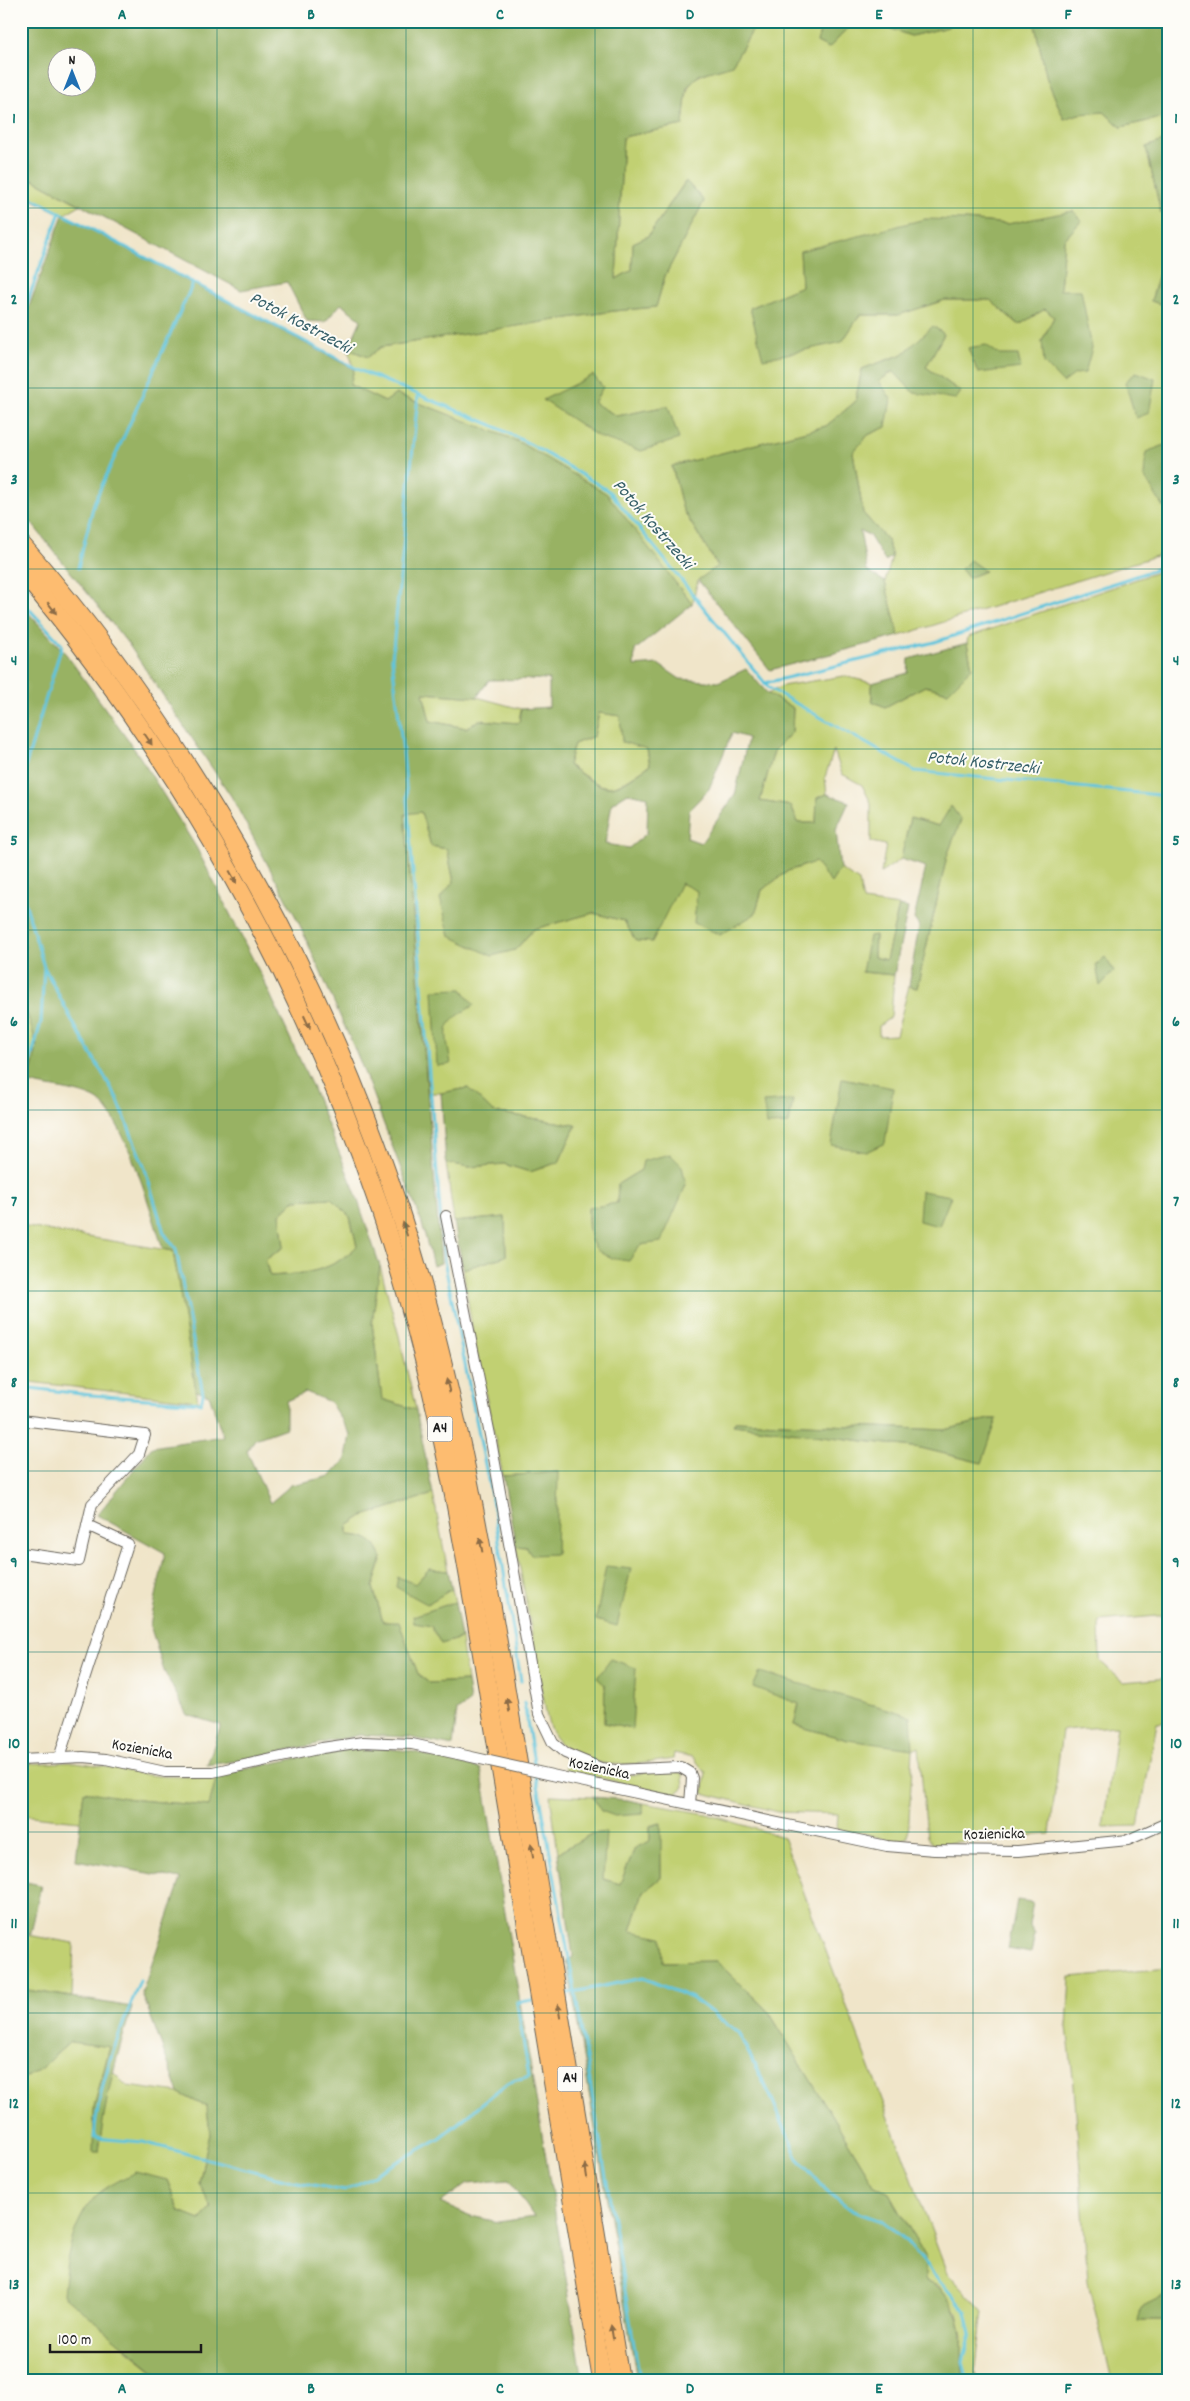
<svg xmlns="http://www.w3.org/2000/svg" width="1190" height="2401" viewBox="0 0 1190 2401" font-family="Dekko,sans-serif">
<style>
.green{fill:#c1d072;stroke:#6e7647;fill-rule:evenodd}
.forest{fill:#98b264;stroke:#5a6740;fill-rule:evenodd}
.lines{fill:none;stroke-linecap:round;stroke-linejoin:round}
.stream{stroke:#60c5dd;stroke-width:3}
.minor-casing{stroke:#666259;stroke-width:12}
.motorway-casing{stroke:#666259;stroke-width:20}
.minor{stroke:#fff;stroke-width:10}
.motorway{stroke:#fdbc6f;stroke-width:18}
.minor-bridge-casing{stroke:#666259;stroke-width:12;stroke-linecap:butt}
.minor-bridge{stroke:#fff;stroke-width:10}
.oneway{fill:#8c6c46}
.grid{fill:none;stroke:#0f766e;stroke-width:1;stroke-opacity:0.55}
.labels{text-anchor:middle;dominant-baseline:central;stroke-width:4;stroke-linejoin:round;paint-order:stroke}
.shield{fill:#fdfcf7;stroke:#605f5e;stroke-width:1}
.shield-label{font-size:15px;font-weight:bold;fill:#1c1c1c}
.street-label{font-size:16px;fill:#1c1c1c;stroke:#fdfcf7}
.water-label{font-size:18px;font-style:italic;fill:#376069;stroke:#fdfcf7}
.neatline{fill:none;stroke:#0f766e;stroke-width:2}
.grid-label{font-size:16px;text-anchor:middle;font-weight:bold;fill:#0f766e}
</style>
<rect width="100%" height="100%" fill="#fdfcf7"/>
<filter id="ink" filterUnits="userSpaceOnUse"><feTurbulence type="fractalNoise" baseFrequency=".02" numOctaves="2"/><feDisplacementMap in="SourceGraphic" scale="10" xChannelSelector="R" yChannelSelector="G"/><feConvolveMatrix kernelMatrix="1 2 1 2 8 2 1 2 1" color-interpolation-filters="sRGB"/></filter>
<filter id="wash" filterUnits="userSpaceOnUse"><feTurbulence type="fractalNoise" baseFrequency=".0096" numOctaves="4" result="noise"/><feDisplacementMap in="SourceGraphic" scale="20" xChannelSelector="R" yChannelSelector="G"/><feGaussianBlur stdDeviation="1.12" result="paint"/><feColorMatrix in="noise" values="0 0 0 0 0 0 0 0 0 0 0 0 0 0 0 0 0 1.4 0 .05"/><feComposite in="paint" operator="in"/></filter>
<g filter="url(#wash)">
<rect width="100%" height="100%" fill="#f0e5c9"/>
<g class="green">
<path d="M758 21H823L817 42 829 48 855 21H868L911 36 948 27 954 21H1034L1047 79 1064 119 1079 114 1104 112 1121 127 1161 118 1169 139 1146 147 1161 213 1169 216V259L1160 260V271L1151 301 1164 305 1169 298V449L1165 445 1163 507 1169 505V552L899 636 885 582 892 557 887 540 863 513 853 452 868 435 886 427 879 381 894 371 961 392 926 367 944 334 933 327 903 354 862 369 855 402 826 426 672 466 683 510 718 567 698 580 692 604 606 494 517 441 396 394 385 402 350 385 354 369 348 349 368 357 381 347 614 311 656 307 665 276 704 201 685 182 648 236 633 243 632 270 616 279 623 137 683 125C688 77 684 79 732 65ZM1073 212 1082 220 1064 240 1060 290 1063 383 1042 341 1054 317 1045 309 1019 325 990 300H945L898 315H860L842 342 750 308 802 286 800 251 966 220 1008 224ZM544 400 593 403 617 416 668 406 599 437Z"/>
<polygon points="21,173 80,205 63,215 21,194"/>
<path d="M1169 568V1615L1099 1621 1100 1661 1123 1682 1169 1678V1722L1157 1723 1138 1826 1103 1827 1117 1726 1062 1730 1050 1834 933 1844 927 1837 919 1747 913 1750 908 1837 898 1841 837 1829 838 1814 778 1812 703 1793 706 1773 693 1757 674 1753 673 1759C635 1765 580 1774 554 1736 551 1732 549 1724 547 1718L516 1546 526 1547 558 1472 503 1476 473 1335 463 1269 506 1256 505 1217 454 1222 446 1163 470 1167 504 1164 530 1172 559 1162 576 1125 493 1112 468 1088 441 1093H428L405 814 421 811 431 846 447 849 454 882 515 950 534 929 593 913 624 921 636 941 681 883 755 914 762 890 788 871 816 862 831 882 840 869 859 881 863 901 899 906 886 960 874 957 875 936 862 972 894 975 891 1017 879 1026V1036L896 1035 909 986 917 988 947 856 960 819 939 826 910 818 901 859 881 873 886 845 871 842V803L862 785 842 774 834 750 825 777 827 794 817 798 816 823H798L791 806 760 801 774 751 792 732 793 708 768 694 782 686 844 676 872 683V701L885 707 925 686 948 692 972 668 967 643 968 637ZM462 989 473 1005 451 1019 445 1030ZM641 1170 617 1203 618 1184ZM989 1419H996L982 1463 921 1448 734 1425 735 1421 945 1430ZM605 1685 632 1729 604 1723ZM799 1703 848 1740 794 1725Z"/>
<polygon points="423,693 477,697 521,709 519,723 479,720 466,728 430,721"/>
<path d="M599 713 621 716 647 749 650 765C606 794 612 794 568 765L574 744 594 736Z"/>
<polygon points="21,938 25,946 24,1001 37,1046 29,1083 21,1108"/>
<path d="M331 1198 350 1217 357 1246C331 1273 306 1273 270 1276L265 1260 284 1247 280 1214 295 1200Z"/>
<polygon points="21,1226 173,1251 198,1401 21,1381"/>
<polygon points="380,1266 399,1336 416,1410 382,1399 372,1323"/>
<path d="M433 1494 448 1571 429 1569 415 1584 427 1603 452 1589 455 1602 414 1616 431 1626 441 1644 461 1638 467 1681 429 1683 418 1674 399 1623 383 1622 373 1587 382 1558C373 1539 367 1536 348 1535V1526L363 1516Z"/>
<path d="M568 1760C586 1766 607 1775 626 1775 648 1775 662 1762 683 1774L684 1787 677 1793H664L565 1770Z"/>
<path d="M76 1762C99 1765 120 1770 142 1774 167 1778 192 1777 217 1775L210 1806 138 1800 84 1792 80 1821 21 1815V1764Z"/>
<polygon points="550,1795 593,1797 601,1811 643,1814 643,1803 707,1814 783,1837 947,2272 983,2312 975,2374 979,2380 964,2380 960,2360 963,2335 958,2313 938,2285 925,2280 925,2256 890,2194 875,2186 769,2012 716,1961 663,1962 631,1931 643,1892 661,1878 660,1823 650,1826 650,1842 635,1848 620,1884 603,1879 591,1834 558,1853"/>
<polygon points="21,1934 74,1943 72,1997 21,1989"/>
<polygon points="1169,1968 1169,2293 1138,2321 1169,2321 1169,2380 1112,2380 1088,2282 1074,2086 1067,2027 1070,1977"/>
<polygon points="70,2042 110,2046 94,2107 99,2151 103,2113 112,2071 127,2086 179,2093 207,2107 210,2134 199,2183 211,2208 200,2220 180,2212 167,2180 126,2349 165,2380 21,2380 21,2081 41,2068"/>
</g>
<g class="forest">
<path d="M21 21H758L732 65 699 75 687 87 683 125 623 137 616 279 632 270 633 243 648 236 686 181 704 201 665 276 656 307 614 311 381 347 368 357 348 349 361 320 341 304 325 322 307 321 287 282 241 290 21 173ZM58 58H88V88H58Z"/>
<polygon points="823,21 855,21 829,48 817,42"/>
<polygon points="868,21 954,21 948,27 911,36"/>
<polygon points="1034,21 1169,21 1169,138 1161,118 1121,127 1104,112 1079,114 1064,119 1047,79"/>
<polygon points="1169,139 1169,216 1161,213 1146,147"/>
<polygon points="1073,211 1082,220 1064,240 1060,290 1081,290 1092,348 1085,373 1075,374 1063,383 1044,363 1042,341 1054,317 1045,309 1019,325 990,300 945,300 898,315 860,315 842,342 763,359 750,308 802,286 800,251 925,219 966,220 1008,224"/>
<path d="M63 215 354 369 350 385 385 402 396 394 517 441 607 494 692 604 635 650 634 666 658 664 680 679 718 682 746 669 768 694 793 708 792 732 774 751 760 801 791 806 798 823H816L817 798 827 794 849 802 836 830 840 869 831 883 815 862 788 871 762 890 755 914 720 935 694 923 697 891 681 883 652 942 636 941 624 921 593 913 534 929 515 950 492 956 450 936 440 898 454 882 447 849 431 846 421 812 405 814 441 1263 433 1266 422 1224 359 1059 298 921 231 796 129 645 21 510V387L25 378H21V328ZM549 679V707L521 709 519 723 479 720 466 728 430 721 423 693 477 697 489 680ZM599 713 620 716 622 742 647 749 650 765C608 794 611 795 568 765L574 744 594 736ZM732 733 748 738 735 795 701 843 687 838 689 810 709 789ZM628 793 648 797 647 833 629 848 605 844 612 803Z"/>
<polygon points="1169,259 1169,298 1164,305 1151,301 1160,271 1160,260"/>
<polygon points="933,326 944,334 926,367 961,392 956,399 914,393 893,371 879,381 891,399 886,427 868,435 853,452 863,513 887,540 892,557 885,561 869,535 860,531 867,571 885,582 899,636 770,670 698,580 718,566 683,510 672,466 826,426 855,402 862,369 903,354"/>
<polygon points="986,345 1000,355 1018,355 1021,368 978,373 968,348"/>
<polygon points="1136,372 1155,379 1149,413 1136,418 1125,382"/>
<polygon points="593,375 603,387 594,403 617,416 668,406 679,439 641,451 599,437 543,400"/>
<polygon points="1165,445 1169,449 1169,505 1163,507 1144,476 1146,452"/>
<polygon points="970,560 985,571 968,578 961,569"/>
<path d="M21 605 66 654 140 757 196 847 264 981 311 1084 354 1189 380 1266 372 1323 382 1399 416 1410 433 1494 363 1516 348 1526V1535C368 1537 372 1537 382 1558L373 1587 383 1622H399L418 1674 429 1683 467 1681 470 1702 457 1711 453 1746 408 1737 360 1735 236 1761 207 1765 221 1725 187 1715 164 1671 150 1625 165 1553 97 1515 152 1447 223 1436 209 1395 196 1391 173 1251 163 1249C152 1217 124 1110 93 1098 76 1090 49 1088 29 1083L37 1046 23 1001 25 946 21 938ZM331 1198 350 1217 357 1246C332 1272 305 1274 270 1276L265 1260 284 1247 280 1214 295 1200ZM306 1392 330 1402 350 1434 346 1459 331 1476 291 1485 270 1503 247 1451 255 1439 286 1428V1401Z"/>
<polygon points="967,643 972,668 948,692 925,686 885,707 872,701 872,683 908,673 909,659"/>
<polygon points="951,806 961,820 947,856 917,988 909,986 919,926 914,919 926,867 901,859 910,818 939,826"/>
<polygon points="899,906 908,908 894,975 862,972 869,936 875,935 874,957 886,960"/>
<polygon points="1105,957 1114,971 1100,986 1096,965"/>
<path d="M462 989 474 1005C440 1026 445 1027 451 1064L437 1066 433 990Z"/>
<polygon points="842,1078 893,1088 885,1143 866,1152 831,1145"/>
<polygon points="468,1088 493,1112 576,1125 559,1162 530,1172 504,1164 470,1167 446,1163 441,1093"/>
<polygon points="793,1100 789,1124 767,1125 763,1102"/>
<path d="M670 1154 682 1166 686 1185 661 1242 640 1245 629 1261C592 1257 587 1243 588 1208L617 1203 618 1184 641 1170 643 1161Z"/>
<polygon points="921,1191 951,1196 939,1226 919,1221"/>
<polygon points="505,1217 506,1256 463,1269 454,1222"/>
<polygon points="989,1419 997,1419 982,1463 921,1448 733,1425 735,1421 945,1430"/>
<polygon points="558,1472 556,1554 531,1555 526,1547 516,1546 503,1476"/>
<polygon points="606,1566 631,1569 617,1626 596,1620"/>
<polygon points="429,1569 448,1571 452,1589 427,1604 396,1587 398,1577 415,1584"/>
<polygon points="455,1602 461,1638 441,1644 431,1626 414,1623 413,1616"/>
<polygon points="611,1659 636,1668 632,1729 604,1723 605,1685 597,1678"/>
<polygon points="760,1672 911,1716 913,1749 848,1740 794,1725 799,1704 753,1687"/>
<path d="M372 1747 410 1751 481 1769 583 2380H165L63 2295C66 2260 71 2224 95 2197 104 2187 123 2179 135 2172L167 2180 180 2212 200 2220 211 2208 199 2183 210 2134 207 2107 179 2093 142 1993 181 1879 76 1860 84 1791 138 1800 209 1806 217 1775 331 1751ZM509 2180 534 2217 498 2222 471 2216 440 2203 468 2183Z"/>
<polygon points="593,1797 628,1800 643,1803 643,1814 615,1816 601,1811"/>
<path d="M661 1823V1878L643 1892 631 1931 662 1937 663 1962 716 1961 769 2012 875 2186 890 2194 925 2256V2280C937 2284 941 2289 948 2299 970 2328 958 2347 964 2380H637L567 1960 573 1956 558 1853 591 1834 606 1832 603 1879 620 1884 635 1848 650 1841V1826Z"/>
<polygon points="21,1881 41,1885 31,1934 21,1934"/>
<polygon points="1017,1900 1033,1902 1029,1925 1035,1934 1031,1953 1008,1949"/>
<path d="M21 1989 132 2007C117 2055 104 2101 99 2152H93L94 2107 110 2047 70 2042 41 2068 21 2081Z"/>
<polygon points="1169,2293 1169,2321 1138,2321 1141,2307"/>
</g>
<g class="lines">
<g class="stream">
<polyline points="21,192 361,371 492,425 530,444 609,491 769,688 915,771 1169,796"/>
<polyline points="21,319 60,212"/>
<polyline points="418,396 392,659 404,761 444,1260 494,1509 521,1681"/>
<polyline points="78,568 94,503 193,283"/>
<polyline points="21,600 62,645 21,781"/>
<polyline points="765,683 935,642 1169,565"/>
<polyline points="21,888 44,967 41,1022 21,1095"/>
<polyline points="21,1387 91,1395 201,1403 203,1394 176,1249 164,1233 145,1169 117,1098 76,1028 44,967"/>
<polyline points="524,1703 535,1768"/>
<polyline points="536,1774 575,1992 640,2380"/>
<path d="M140 1981C120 2031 98 2083 94 2138L143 2142 292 2181 345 2191 440 2138 507 2083 529 2076 517 2003 532 2000"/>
<polyline points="564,1994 643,1978 692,1998 738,2032 772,2099 797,2157 826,2190 853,2211 881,2221 907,2242 966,2312 971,2334 963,2361 967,2380"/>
</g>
</g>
</g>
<g filter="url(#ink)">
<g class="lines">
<defs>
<g id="minor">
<polyline points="446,1216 490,1435 539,1714 553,1743 565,1753 601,1768 615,1770 680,1767 690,1773 692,1778 690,1804"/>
<polyline points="21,1420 145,1435 139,1454 92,1504 79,1561 21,1553"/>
<polyline points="59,1758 128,1544 87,1525"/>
<polyline points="21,1760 83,1757 106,1759 165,1772 213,1772 322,1748 363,1742 412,1744 458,1754"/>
<polyline points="561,1777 887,1846 934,1850 1018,1851 1128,1840 1169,1822"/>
</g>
<g id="motorway">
<path d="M21 544C206 756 345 1013 422 1284 470 1455 496 1631 525 1806 557 1997 588 2188 620 2380"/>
<path d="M21 570C179 758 301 976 380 1209 441 1387 469 1573 499 1758 534 1965 568 2173 602 2380"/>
</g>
</defs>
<use href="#minor" class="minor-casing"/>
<use href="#motorway" class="motorway-casing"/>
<use href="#minor" class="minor"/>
<use href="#motorway" class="motorway"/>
<defs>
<polyline id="minor-bridge" points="458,1754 561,1777"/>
</defs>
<use href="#minor-bridge" class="minor-bridge-casing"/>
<use href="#minor-bridge" class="minor-bridge"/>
</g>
<defs><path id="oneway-solid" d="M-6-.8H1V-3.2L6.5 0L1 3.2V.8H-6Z" transform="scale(1.25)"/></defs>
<g class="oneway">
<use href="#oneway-solid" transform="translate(52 608) rotate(52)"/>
<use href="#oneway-solid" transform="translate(148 739) rotate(56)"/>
<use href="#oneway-solid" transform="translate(233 877) rotate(61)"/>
<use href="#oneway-solid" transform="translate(307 1022) rotate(65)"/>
<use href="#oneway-solid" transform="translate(405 1229) rotate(-107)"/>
<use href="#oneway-solid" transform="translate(448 1386) rotate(-103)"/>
<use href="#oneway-solid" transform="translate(481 1545) rotate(-101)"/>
<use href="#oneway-solid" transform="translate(508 1705) rotate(-100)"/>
<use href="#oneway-solid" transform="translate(532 1851) rotate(-99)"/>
<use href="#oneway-solid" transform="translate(559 2011) rotate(-99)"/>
<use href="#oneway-solid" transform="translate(586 2171) rotate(-99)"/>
<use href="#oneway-solid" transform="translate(612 2332) rotate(-99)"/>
</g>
</g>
<path class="grid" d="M217 21V2380M406 21V2380M595 21V2380M784 21V2380M973 21V2380M21 208H1169M21 388H1169M21 569H1169M21 749H1169M21 930H1169M21 1110H1169M21 1291H1169M21 1471H1169M21 1652H1169M21 1832H1169M21 2013H1169M21 2193H1169"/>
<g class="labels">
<g class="shield">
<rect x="427.5" y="1416.5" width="25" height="25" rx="4"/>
<rect x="557.5" y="2066.5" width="25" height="25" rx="4"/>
</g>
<g class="shield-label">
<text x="440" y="1429">A4</text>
<text x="570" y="2079">A4</text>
</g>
<g class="street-label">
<text transform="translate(142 1750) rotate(10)">Kozienicka</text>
<text transform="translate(599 1769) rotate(12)">Kozienicka</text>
<text transform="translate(994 1835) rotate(-1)">Kozienicka</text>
</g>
<g class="water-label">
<text transform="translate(300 324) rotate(28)">Potok Kostrzecki</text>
<text transform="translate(652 525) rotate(49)">Potok Kostrzecki</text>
<text transform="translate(983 764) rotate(6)">Potok Kostrzecki</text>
</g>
</g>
<rect width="1190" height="2401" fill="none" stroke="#fdfcf7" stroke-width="55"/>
<g transform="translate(72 72)"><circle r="24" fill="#fdfcf7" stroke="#a3a29f"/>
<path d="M0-4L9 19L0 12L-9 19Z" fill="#1f6fb2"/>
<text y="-8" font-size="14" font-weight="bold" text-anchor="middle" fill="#1c1c1c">N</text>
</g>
<path d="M50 2344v8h151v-8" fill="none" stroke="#1c1c1c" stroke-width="2.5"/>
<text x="58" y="2344" font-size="15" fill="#1c1c1c" stroke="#fdfcf7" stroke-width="4" paint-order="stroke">100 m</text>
<rect x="28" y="28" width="1134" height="2346" class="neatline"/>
<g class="grid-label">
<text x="122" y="19">A</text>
<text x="311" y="19">B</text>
<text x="500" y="19">C</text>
<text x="690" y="19">D</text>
<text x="879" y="19">E</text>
<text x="1068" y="19">F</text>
<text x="14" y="123">1</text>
<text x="1176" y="123">1</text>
<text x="14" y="304">2</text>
<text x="1176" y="304">2</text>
<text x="14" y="484">3</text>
<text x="1176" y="484">3</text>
<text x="14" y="665">4</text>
<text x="1176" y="665">4</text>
<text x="14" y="845">5</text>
<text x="1176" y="845">5</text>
<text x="14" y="1026">6</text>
<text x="1176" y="1026">6</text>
<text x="14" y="1206">7</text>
<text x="1176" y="1206">7</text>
<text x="14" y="1387">8</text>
<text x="1176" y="1387">8</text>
<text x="14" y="1567">9</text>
<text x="1176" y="1567">9</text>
<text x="14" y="1748">10</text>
<text x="1176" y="1748">10</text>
<text x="14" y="1928">11</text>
<text x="1176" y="1928">11</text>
<text x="14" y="2108">12</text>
<text x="1176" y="2108">12</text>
<text x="14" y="2289">13</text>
<text x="1176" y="2289">13</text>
<text x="122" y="2393">A</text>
<text x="311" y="2393">B</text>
<text x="500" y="2393">C</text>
<text x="690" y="2393">D</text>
<text x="879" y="2393">E</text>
<text x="1068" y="2393">F</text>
</g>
</svg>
